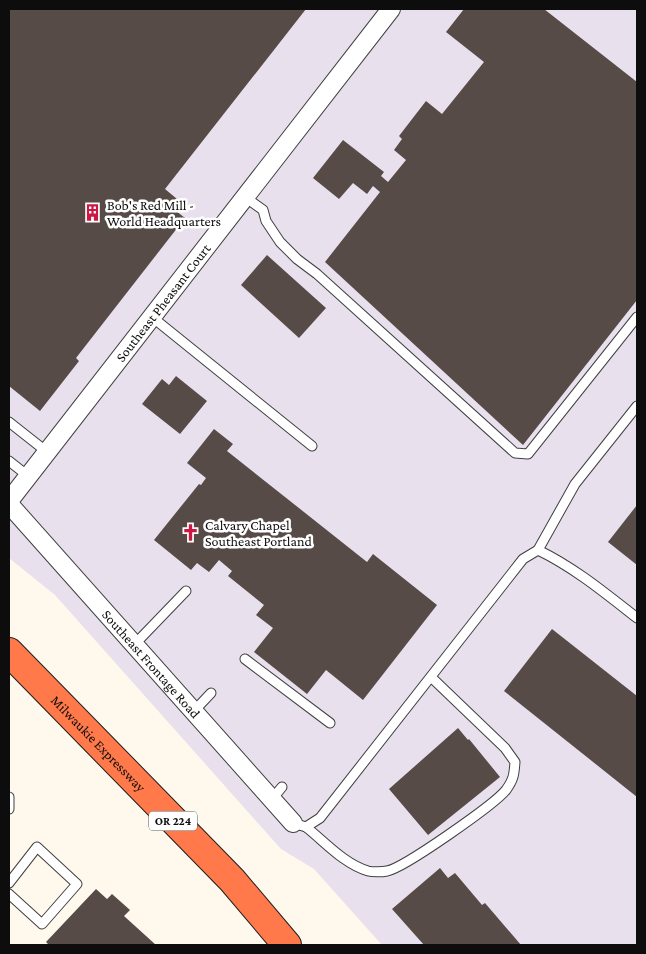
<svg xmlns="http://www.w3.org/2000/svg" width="646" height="954" viewBox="0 0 646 954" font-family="'Crimson Pro',serif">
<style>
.industrial{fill:#e9e0ed}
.building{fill:#574b48}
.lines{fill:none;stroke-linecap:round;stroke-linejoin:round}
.lane-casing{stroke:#404040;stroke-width:11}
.street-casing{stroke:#404040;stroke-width:20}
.highway-casing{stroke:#1e1e1e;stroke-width:30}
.lane{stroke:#fff;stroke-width:9}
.street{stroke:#fff;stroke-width:18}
.highway{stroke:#ff794a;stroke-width:28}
.labels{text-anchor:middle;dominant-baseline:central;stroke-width:5;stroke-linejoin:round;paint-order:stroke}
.shield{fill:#fff;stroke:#565656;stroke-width:1}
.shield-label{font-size:12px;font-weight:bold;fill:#0d0d0d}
.poi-label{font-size:14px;fill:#0d0d0d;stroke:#fff;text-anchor:start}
.street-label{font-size:14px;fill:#0d0d0d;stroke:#fff}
</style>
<rect width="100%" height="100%" fill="#fff8ec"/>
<polygon class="industrial" points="9,9 637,9 637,945 382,945 314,869 281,849 55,595 9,558"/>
<g class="building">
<polygon points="9,9 306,9 165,189 177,199 171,207 185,218 76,358 79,361 40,411 9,386"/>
<polygon points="464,9 544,9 637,82 637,300 523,445 325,262 380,192 373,186 367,194 353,183 339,199 313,178 343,140 384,172 381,176 388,182 406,160 394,150 402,139 399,136 426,101 442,114 484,62 446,32"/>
<polygon points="267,255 326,308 299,338 241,285"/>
<polygon points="176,376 207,401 180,434 142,404 162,379 169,385"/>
<polygon points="214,429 233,444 227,451 367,562 373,554 437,605 363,700 326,670 307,694 254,652 273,628 256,615 264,605 228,576 232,571 219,560 209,572 197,563 191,570 154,540 199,484 201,485 206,478 187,463"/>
<polygon points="637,505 637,565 608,542"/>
<polygon points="552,629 637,696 637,797 504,691"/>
<polygon points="458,728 468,740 469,739 500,777 428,835 389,789"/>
<polygon points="440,868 448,878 455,873 482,905 485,903 521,945 424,945 392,909"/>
<polygon points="96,889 107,899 112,894 130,910 124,916 156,945 49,945 46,942"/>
</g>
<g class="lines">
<defs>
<g id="lane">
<polyline points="245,197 263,210 266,221 280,242 297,259 317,274 515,453 528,454 637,317"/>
<polyline points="152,317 312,446"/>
<polyline points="9,422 47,452"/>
<polyline points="9,461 28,476"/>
<polyline points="538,550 575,484 637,406"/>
<polyline points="134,645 186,591"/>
<polyline points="245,659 330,723"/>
<polyline points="194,711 211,693"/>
<polyline points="9,797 9,809"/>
<polyline points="272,799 282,787"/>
<path d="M293 823 306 827 320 818 523 559 538 550C575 568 605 593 637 618"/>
<path d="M306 827C324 841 344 864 368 871 372 872 382 872 387 871 404 868 495 804 506 790 514 779 514 774 515 762L505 748 431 677"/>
<polyline points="9,883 37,847 77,884 42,924 9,894"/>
</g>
<g id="street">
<path id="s1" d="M9 501 391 9"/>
<path id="s2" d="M9 504 293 823"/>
</g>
<g id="highway">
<path id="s3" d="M9 652 232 880 287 945"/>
</g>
</defs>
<use href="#lane" class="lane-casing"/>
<use href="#street" class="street-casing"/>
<use href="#highway" class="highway-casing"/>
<use href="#lane" class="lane"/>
<use href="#street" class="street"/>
<use href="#highway" class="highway"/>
</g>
<defs>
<symbol id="building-bare" viewBox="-9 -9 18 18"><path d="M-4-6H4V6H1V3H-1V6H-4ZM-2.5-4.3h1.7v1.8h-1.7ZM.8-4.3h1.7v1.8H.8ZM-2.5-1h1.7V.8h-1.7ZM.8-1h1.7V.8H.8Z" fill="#cb1744" stroke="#fff" stroke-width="2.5" paint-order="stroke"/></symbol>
<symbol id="church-bare" viewBox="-9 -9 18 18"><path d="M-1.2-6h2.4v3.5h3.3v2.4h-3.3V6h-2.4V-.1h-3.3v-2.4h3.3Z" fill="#cb1744" stroke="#fff" stroke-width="2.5" paint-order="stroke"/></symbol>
</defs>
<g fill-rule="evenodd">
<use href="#building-bare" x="80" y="200" width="25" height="25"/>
<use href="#church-bare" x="178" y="520" width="25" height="25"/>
</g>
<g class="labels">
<rect class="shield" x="149" y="811.5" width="48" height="19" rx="4"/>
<g class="shield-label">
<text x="173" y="821">OR 224</text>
</g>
<g class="poi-label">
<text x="107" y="205">Bob's Red Mill -<tspan x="107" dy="16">World Headquarters</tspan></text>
<text x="205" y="525">Calvary Chapel<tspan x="205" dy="16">Southeast Portland</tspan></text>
</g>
<g class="street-label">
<text stroke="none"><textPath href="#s1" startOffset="251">Southeast Pheasant Court</textPath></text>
<text stroke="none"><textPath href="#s2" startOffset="214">Southeast Frontage Road</textPath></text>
<text stroke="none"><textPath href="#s3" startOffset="128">Milwaukie Expressway</textPath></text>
</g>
</g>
<rect width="646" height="954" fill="none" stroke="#0d0d0d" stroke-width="20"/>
</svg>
